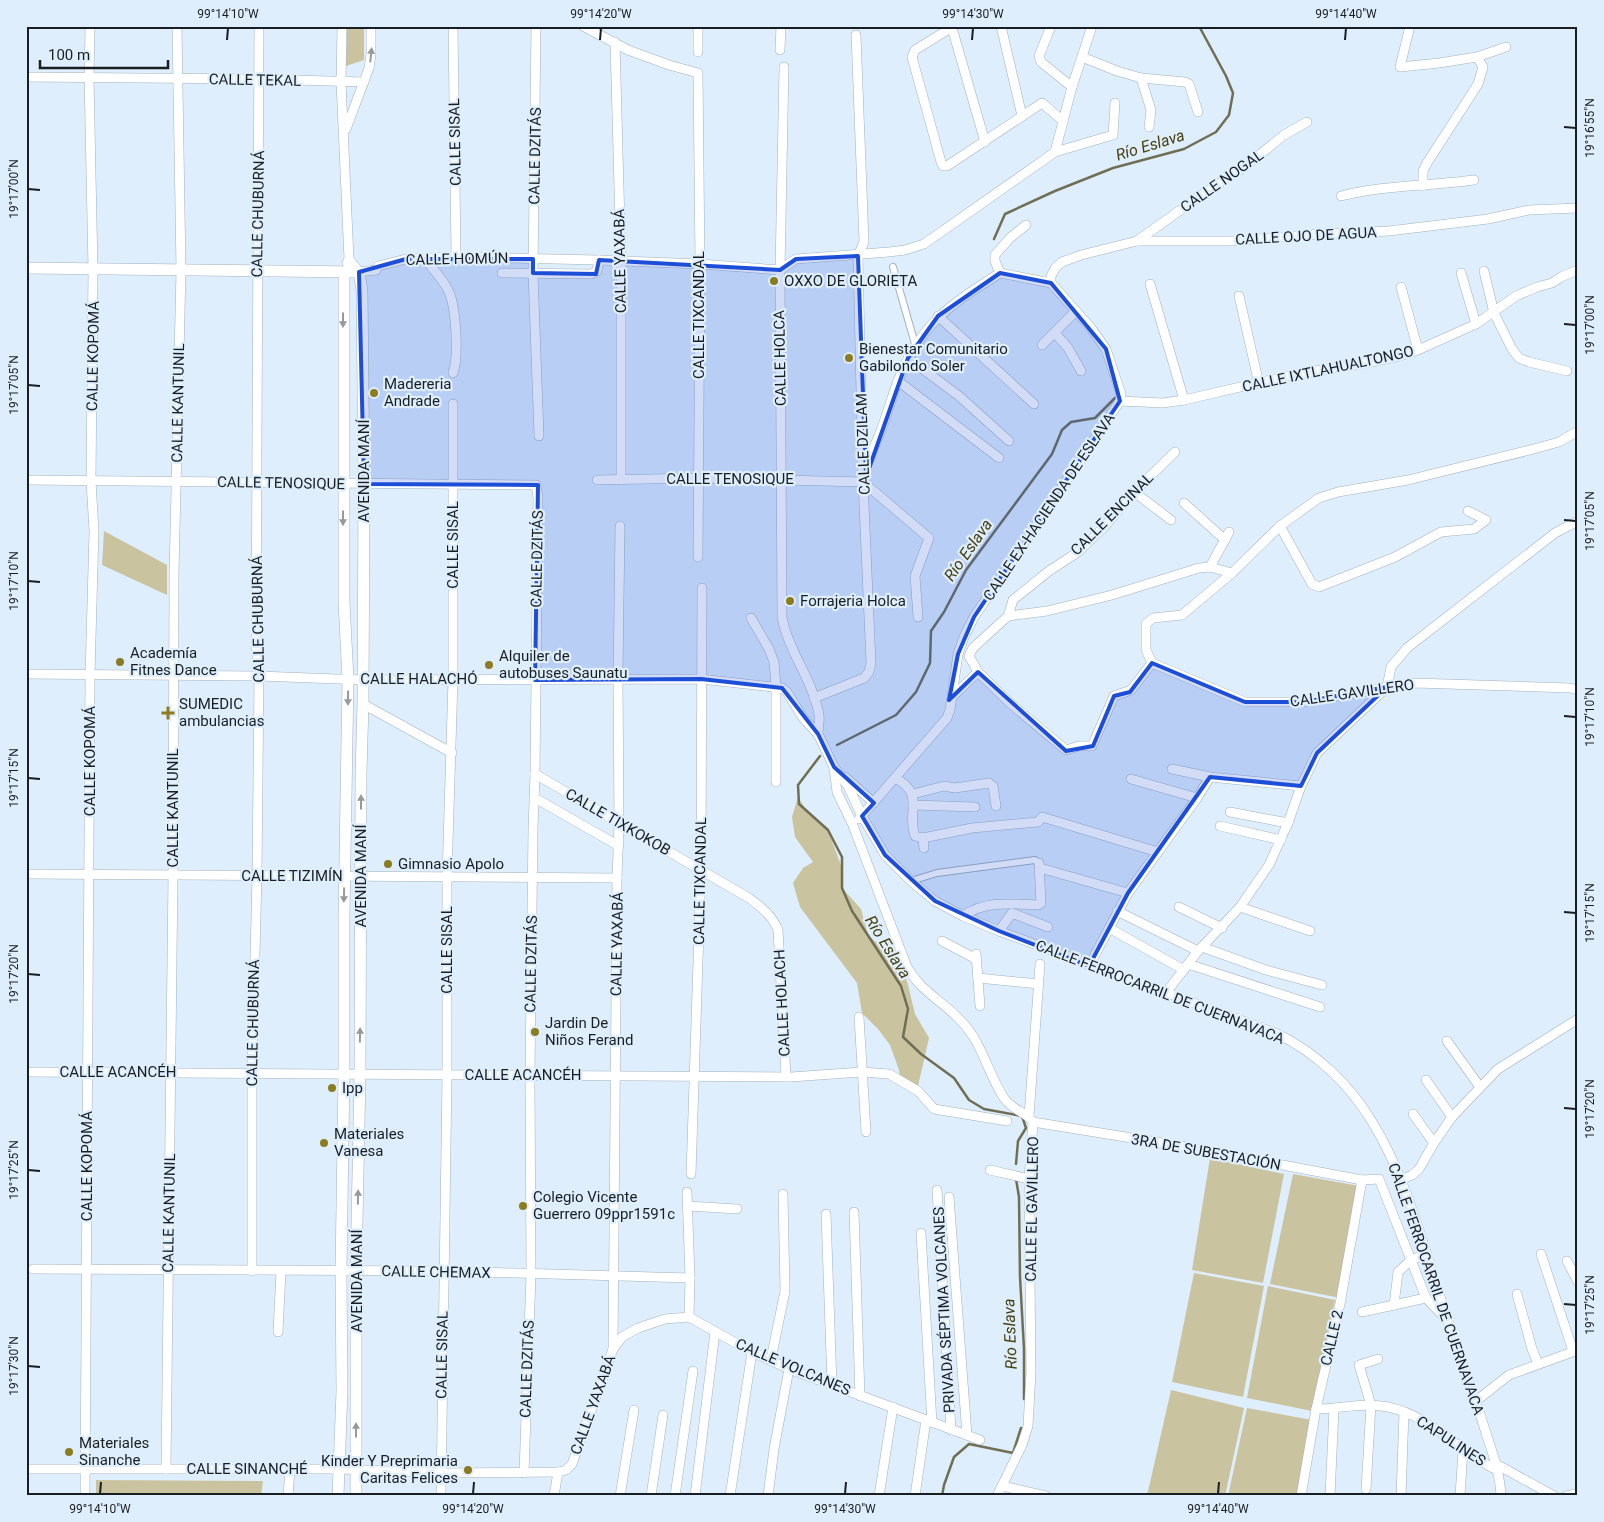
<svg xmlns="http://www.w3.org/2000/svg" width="1604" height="1522" viewBox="0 0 1604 1522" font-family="Roboto,sans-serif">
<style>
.green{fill:#cac39f}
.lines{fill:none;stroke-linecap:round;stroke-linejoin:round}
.stream{stroke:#716e56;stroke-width:2.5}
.pedestrian-casing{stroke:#a3b2be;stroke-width:8}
.minor-casing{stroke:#a3b2be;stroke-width:10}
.tertiary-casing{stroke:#a3b2be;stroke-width:12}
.pedestrian{stroke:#fff;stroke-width:6}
.minor{stroke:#fff;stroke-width:9}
.tertiary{stroke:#fff;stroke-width:11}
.oneway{fill:#979a9c}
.marked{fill:#1d4ed8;fill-opacity:0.2;stroke:#1d4ed8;stroke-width:4;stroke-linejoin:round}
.ticks{fill:none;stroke:#181e22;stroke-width:2}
.poi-dot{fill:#8b7b21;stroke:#dfeefc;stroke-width:2}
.labels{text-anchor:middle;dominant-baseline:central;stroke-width:4.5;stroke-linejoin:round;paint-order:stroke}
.street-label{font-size:15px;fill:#181e22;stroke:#dfeefc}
.poi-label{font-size:15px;fill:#181e22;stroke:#dfeefc;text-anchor:start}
.water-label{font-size:16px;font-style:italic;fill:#484012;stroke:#dfeefc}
.neatline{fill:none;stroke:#181e22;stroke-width:2}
.ticks-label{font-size:12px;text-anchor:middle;fill:#181e22}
</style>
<rect width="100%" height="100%" fill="#dfeefc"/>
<g class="green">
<polygon points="347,26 364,26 364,60 346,66"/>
<polygon points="104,531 167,565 167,595 102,565"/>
<polygon points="798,797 808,813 828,830 842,868 842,888 861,909 868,935 900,964 907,981 915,1014 929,1038 918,1086 900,1078 899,1070 890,1045 878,1029 862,1013 857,983 800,907 793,883 803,868 813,862 795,837 792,817"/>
<polygon points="1210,1158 1284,1174 1263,1283 1192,1270"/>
<polygon points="1293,1174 1359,1186 1340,1298 1270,1284"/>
<polygon points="1194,1273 1264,1286 1243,1397 1172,1382"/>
<polygon points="1268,1286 1335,1300 1312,1411 1247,1398"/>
<polygon points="1171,1390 1244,1408 1225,1496 1147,1496"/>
<polygon points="1247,1408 1312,1420 1297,1496 1228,1496"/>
<polygon points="96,1480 263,1481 261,1496 96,1496"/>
</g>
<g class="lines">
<g class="stream">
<polyline points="994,239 1005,214 1055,191 1113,168 1184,149 1216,132 1229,115 1233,93 1226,76 1199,26"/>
<polyline points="837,745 896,715 916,692 930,663 931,631 944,612 966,570 1052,454 1062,430 1071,422 1095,418 1115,398"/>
<polyline points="820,756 798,785 799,804 828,830 842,857 842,888 852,911 901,986 908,1009 903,1037 921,1054 954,1078 969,1100 984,1109 1022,1116 1026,1128 1018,1141 1016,1164"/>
<polyline points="1016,1179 1019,1197 1020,1277 1024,1349 1024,1399"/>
<polyline points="942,1496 944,1485 954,1457 969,1444 1013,1453 1021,1428"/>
</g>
<defs>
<g id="pedestrian">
<polyline points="893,267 915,344"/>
<polyline points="911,881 937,873 1035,860 1039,863"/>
</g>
<g id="minor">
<polyline points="342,26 341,82 349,259 347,263"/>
<polyline points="453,26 456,257"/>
<polyline points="536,26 533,273 539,436"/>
<polyline points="583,26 628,50 669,65 698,73 700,264 698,557"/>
<polyline points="954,26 915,50 912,57 941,162 943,166 947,166 1042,103 1063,121"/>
<polyline points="1001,26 1022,116"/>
<polyline points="1051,26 1039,56 1041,62 1072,87"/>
<polyline points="1410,26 1400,67 1439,63 1477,57 1506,47"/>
<polyline points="952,28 985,142"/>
<polyline points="615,42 621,261 621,480"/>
<polyline points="780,50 781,26"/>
<polyline points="698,52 698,26"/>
<polyline points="1082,57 1117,71 1141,78 1185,82 1189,84 1198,112"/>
<path d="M784 67 780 270 782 617C788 651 813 680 819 715 820 721 818 728 818 734"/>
<polyline points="26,77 260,79 364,82"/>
<polyline points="1141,78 1151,110 1149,127"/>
<polyline points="346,129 369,68 371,54 371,26"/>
<polyline points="1055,152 1072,87 1092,26"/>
<polyline points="1423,186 1423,171 1427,163 1478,84 1483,67 1477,57"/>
<path d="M1341 196C1384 185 1430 186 1474 180"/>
<polyline points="1137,241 1200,196 1246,166 1284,135 1307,122"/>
<path d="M424 258C432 268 444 280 449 292 456 308 459 357 453 373"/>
<polyline points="349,259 359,272 376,270 378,266 406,259 456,257 599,260 700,264 780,270 796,259 889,252 905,250 924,244 1055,152 1113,135 1115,103"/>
<polyline points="1484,271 1494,313 1512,349 1519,358 1529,362 1567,371"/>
<polyline points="502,273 591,274 597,271 599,260"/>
<polyline points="1000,273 995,261 995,255 1010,238 1026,225"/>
<polyline points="1461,273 1476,324"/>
<polyline points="1051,283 1051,276 1056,267 1062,262 1081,255 1137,241 1232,241 1320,234 1389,231 1488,219 1529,210 1578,208"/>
<polyline points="1150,284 1184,400"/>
<polyline points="1401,287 1418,350"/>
<polyline points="1239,296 1259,384"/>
<polyline points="938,316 1034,404"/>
<polyline points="1055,333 1068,348 1081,371"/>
<polyline points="1042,345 1076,311"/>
<polyline points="908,358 959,396 1009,441"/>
<polyline points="898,381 999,458"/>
<polyline points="1120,401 1163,403 1184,400 1301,373 1367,363 1400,356 1418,350 1476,324 1516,296 1537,287 1552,283 1561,277 1578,270"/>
<path d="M863 466C881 440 887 410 898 381 920 324 951 304 1000 273"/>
<polyline points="26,480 536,485 538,498 535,774 533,829 530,1075 531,1275 524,1473"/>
<polyline points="597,480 698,478 863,482 929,538 915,576 918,617"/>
<polyline points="1134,492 1171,520"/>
<polyline points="1184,503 1225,540"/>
<polyline points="1468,511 1486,520 1474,529 1441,532 1395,557 1319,587 1312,584 1280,526 1232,573 1182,615 1153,618 1146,624 1146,650 1152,663 1245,702 1303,702 1415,683 1570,688 1578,690"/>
<polyline points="1280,526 1319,498 1338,492 1408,480 1530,450 1559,442 1578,431"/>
<polyline points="1210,567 1229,532"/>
<polyline points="1008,616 1013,600 1049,571 1078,552 1104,527 1134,492 1175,452"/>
<polyline points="751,618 769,649 774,662 776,686 776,782"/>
<polyline points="1152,663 1131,690 1114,696 1092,746 1079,746 1066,750 1011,704 978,672 969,656 973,648 1008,616 1047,611 1112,595 1199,568 1210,567 1232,573"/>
<path d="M26 674 259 676 363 680 701 679 782 688 787 692 803 718 818 734 834 767 848 786 862 816 885 855 911 881 935 901 963 916 999 931 1278 1034C1316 1053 1349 1084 1371 1120 1408 1179 1425 1253 1447 1318 1460 1357 1474 1394 1486 1433 1493 1454 1500 1474 1501 1496"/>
<polyline points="952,697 978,672"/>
<polyline points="814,698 864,678 869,672 871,663 863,482 858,256 864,242 856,35"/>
<polyline points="363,704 452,753"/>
<path d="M834 768 837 792 852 823 907 967C922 993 942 1000 961 1021 982 1042 988 1074 1004 1098 1013 1111 1025 1111 1033 1122L1029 1179 1031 1372 1028 1426 1022 1445 997 1496"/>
<polyline points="1172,769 1210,777 1301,786"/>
<path d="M535 774 749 898C761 907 772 915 778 930L786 1077"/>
<polyline points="845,777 874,803"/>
<path d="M895 778C926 794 906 812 915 836L923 838 972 828 1038 822 1042 817 1158 852"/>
<polyline points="1131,779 1197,798"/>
<polyline points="913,794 944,786 955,788 989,783 993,786 996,806"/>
<polyline points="535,798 619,846"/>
<polyline points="913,805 975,807"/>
<polyline points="1230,812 1288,823"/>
<polyline points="859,819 947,718 950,710 958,654 964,637 974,617 1120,401 1121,394 1106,349 1091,328 1051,283 1000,273"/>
<polyline points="1220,826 1281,840"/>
<polyline points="923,838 924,848"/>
<polyline points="1040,868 1128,893"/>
<polyline points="26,874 617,878"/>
<polyline points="1179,907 1222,928"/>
<polyline points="1240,907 1310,931"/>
<polyline points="1117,911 1198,951"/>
<path d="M963 916C986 900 1012 904 1038 905L1041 903 1039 863"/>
<polyline points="1109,928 1184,970"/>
<polyline points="999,931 1012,913 1048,927"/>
<polyline points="942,941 976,959"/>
<polyline points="1202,947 1266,970 1322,985"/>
<polyline points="976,954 980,1006"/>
<polyline points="1188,964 1320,1007"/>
<polyline points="1089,966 1128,893 1197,798 1210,777"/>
<polyline points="978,978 1039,984"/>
<polyline points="1165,994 1198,951 1240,907 1269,865 1288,823 1301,786 1317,753 1387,687 1391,667 1407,648 1555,533 1578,521"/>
<polyline points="859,1017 866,1132"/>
<polyline points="1447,1041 1480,1087"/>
<polyline points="26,1072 791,1077 862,1072 889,1074 918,1091 934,1109 1007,1121"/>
<polyline points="1426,1080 1452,1117"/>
<polyline points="1413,1114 1434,1143"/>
<polyline points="1029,1116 1040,964"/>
<polyline points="1033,1122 1187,1147 1362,1180 1379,1179 1426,1298 1445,1318"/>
<polyline points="990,1170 1029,1179"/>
<polyline points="691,1174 701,870 702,588"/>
<polyline points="1401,1180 1412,1175 1419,1169 1434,1143 1452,1117 1498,1069 1578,1019"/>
<polyline points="937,1190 951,1430"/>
<polyline points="687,1192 690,1278 689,1317"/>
<polyline points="949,1197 967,1435"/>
<polyline points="688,1206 737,1209"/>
<polyline points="854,1212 860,1396"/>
<polyline points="826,1214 832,1385"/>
<polyline points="921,1233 932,1423"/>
<polyline points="1541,1254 1573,1351"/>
<polyline points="1567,1261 1578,1282"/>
<polyline points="33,1269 444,1271 690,1278"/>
<polyline points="252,1271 252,1073 257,876 259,676 256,647 259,26"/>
<polyline points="1517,1294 1532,1349 1538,1364"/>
<polyline points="1394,1305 1398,1272 1411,1260 1421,1256 1423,1248"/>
<polyline points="1362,1312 1426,1298"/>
<polyline points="278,1332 281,1271"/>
<polyline points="613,1349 622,1337 638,1328 665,1319 689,1317 752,1352 789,1369 980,1440"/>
<polyline points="771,1359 785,1291 783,1194"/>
<polyline points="1476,1401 1509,1375 1578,1350"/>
<path d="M1316 1409C1339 1409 1364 1402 1388 1407 1431 1416 1459 1452 1497 1470"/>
<polyline points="1496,1464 1554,1496"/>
<polyline points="26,1469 339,1469 440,1473 558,1472 566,1470 572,1464 613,1349 617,878 619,824 618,678 620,526"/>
<polyline points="166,1469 173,875 174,575 181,270 177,26"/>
<polyline points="1002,1486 1046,1496"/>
<polyline points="1366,1489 1371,1405 1359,1365 1378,1359"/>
<polyline points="85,1496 90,675 94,531 91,481 93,269 89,77 90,26"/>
<polyline points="288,1496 290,1469"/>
<polyline points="441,1496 447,1075 447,877 453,679 453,404"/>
<polyline points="554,1496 558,1472"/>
<polyline points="620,1496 634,1410"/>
<polyline points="651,1496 663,1415"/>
<polyline points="675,1496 693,1371"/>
<polyline points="695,1496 715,1332"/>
<polyline points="730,1496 752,1352"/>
<polyline points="768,1496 774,1449 789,1369"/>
<polyline points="879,1496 893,1407"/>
<polyline points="915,1496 926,1420"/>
<polyline points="1301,1496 1316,1409 1340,1304 1362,1180"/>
<polyline points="1330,1496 1334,1409"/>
<polyline points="1401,1496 1404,1412"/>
<polyline points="1460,1496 1463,1450"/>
<polyline points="1566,1496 1578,1493"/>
</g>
<g id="tertiary">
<polyline points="26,268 359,272 362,291 364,484 363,704 361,773 360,1074 356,1271 356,1496"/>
<polyline points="338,1496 342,1391 341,1271 344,1074 344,916 348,679 344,602 344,272"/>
</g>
</defs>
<use href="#pedestrian" class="pedestrian-casing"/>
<use href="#minor" class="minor-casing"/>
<use href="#tertiary" class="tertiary-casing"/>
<use href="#pedestrian" class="pedestrian"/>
<use href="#minor" class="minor"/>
<use href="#tertiary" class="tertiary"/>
</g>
<defs><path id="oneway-solid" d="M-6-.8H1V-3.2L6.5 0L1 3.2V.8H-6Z" transform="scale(1.25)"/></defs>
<g class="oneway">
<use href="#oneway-solid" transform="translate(371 55) rotate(-84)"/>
<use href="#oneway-solid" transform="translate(343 320) rotate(90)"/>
<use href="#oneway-solid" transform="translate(343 518) rotate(90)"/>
<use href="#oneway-solid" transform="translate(348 698) rotate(91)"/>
<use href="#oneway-solid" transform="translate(361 802) rotate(-90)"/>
<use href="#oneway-solid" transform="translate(344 895) rotate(91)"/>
<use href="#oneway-solid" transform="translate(360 1035) rotate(-89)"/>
<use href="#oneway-solid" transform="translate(358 1197) rotate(-89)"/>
<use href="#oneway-solid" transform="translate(356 1430) rotate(-90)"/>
</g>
<path class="marked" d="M858 256 866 477 908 358 938 316 1000 273 1051 283 1106 349 1120 401 974 617 958 654 949 700 978 672 1066 751 1093 746 1114 696 1130 692 1152 663 1245 702H1303L1387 687 1317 753 1301 786 1210 777 1128 893 1089 966 999 931 935 901 885 855 862 816 874 803 834 767 818 734 782 688 701 679 535 680 538 485 364 484 359 272 406 259H533V273L596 274 599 260 780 270 796 259Z"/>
<path class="ticks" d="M227 40 228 28M600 40 601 28M972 40 973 28M1345 40 1346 28M1564 127 1576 128M28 189 40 190M1564 324 1576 325M28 385 40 386M1564 520 1576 521M28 581 40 582M1564 716 1576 717M28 778 40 779M1564 912 1576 913M28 974 40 975M1564 1108 1576 1109M28 1170 40 1171M1564 1304 1576 1305M28 1366 40 1367M100 1494 101 1482M473 1494 474 1482M845 1494 846 1482M1218 1494 1219 1482"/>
<g class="poi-dot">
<circle cx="774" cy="281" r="5"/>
<circle cx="849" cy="358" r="5"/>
<circle cx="374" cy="393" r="5"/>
<circle cx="790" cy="601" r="5"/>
<circle cx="120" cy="662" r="5"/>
<circle cx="489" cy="665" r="5"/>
<path d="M165.5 705.5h5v5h5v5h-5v5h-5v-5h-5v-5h5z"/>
<circle cx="388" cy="864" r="5"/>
<circle cx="535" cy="1032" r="5"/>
<circle cx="332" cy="1088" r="5"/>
<circle cx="324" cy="1143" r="5"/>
<circle cx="523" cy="1206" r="5"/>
<circle cx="69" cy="1452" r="5"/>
<circle cx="468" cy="1470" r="5"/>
</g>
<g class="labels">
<g class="street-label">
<text transform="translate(255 80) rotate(1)">CALLE TEKAL</text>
<text transform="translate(455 142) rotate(-91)">CALLE SISAL</text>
<text transform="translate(535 156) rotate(-89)">CALLE DZITÁS</text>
<text transform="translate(1222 181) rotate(-35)">CALLE NOGAL</text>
<text transform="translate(258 214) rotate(-89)">CALLE CHUBURNÁ</text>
<text transform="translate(1306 236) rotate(-3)">CALLE OJO DE AGUA</text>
<text transform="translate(457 259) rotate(-1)">CALLE HOMÚN</text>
<text transform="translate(620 261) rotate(-91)">CALLE YAXABÁ</text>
<text transform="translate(699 315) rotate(-90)">CALLE TIXCANDAL</text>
<text transform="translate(93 356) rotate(-89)">CALLE KOPOMÁ</text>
<text transform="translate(780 358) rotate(-91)">CALLE HOLCA</text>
<text transform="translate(1328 369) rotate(-12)">CALLE IXTLAHUALTONGO</text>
<text transform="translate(178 403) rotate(-89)">CALLE KANTUNIL</text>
<text transform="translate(863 444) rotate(-92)">CALLE DZILAM</text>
<text transform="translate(364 471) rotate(-90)">AVENIDA MANÍ</text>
<text x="730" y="479">CALLE TENOSIQUE</text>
<text transform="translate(281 483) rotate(1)">CALLE TENOSIQUE</text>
<text transform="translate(1049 507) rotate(-56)">CALLE EX-HACIENDA DE ESLAVA</text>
<text transform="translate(1112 514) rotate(-45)">CALLE ENCINAL</text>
<text transform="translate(453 545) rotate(-90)">CALLE SISAL</text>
<text transform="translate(537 559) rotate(-89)">CALLE DZITÁS</text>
<text transform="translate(258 619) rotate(-91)">CALLE CHUBURNÁ</text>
<text x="419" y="679">CALLE HALACHÓ</text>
<text transform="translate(1352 693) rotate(-8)">CALLE GAVILLERO</text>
<text transform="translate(90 761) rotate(-90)">CALLE KOPOMÁ</text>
<text transform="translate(173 808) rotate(-90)">CALLE KANTUNIL</text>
<text transform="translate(618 822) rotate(30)">CALLE TIXKOKOB</text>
<text x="292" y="876">CALLE TIZIMÍN</text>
<text transform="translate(361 876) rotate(-90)">AVENIDA MANÍ</text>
<text transform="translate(700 881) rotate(-89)">CALLE TIXCANDAL</text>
<text transform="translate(617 944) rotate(-89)">CALLE YAXABÁ</text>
<text transform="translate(447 950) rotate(-90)">CALLE SISAL</text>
<text transform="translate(531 964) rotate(-89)">CALLE DZITÁS</text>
<text transform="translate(1160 992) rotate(21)">CALLE FERROCARRIL DE CUERNAVACA</text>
<text transform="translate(782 1003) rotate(-93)">CALLE HOLACH</text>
<text transform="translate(253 1023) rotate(-89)">CALLE CHUBURNÁ</text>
<text x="118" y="1072">CALLE ACANCÉH</text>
<text x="523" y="1075">CALLE ACANCÉH</text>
<text transform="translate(1206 1152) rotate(10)">3RA DE SUBESTACIÓN</text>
<text transform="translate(87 1166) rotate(-90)">CALLE KOPOMÁ</text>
<text transform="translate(1032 1209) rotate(-89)">CALLE EL GAVILLERO</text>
<text transform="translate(169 1213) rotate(-89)">CALLE KANTUNIL</text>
<text transform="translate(436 1272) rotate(1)">CALLE CHEMAX</text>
<text transform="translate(357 1281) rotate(-90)">AVENIDA MANÍ</text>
<text transform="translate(1436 1289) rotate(71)">CALLE FERROCARRIL DE CUERNAVACA</text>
<text transform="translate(944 1310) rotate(-93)">PRIVADA SÉPTIMA VOLCANES</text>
<text transform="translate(1332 1338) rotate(-77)">CALLE 2</text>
<text transform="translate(442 1355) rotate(-89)">CALLE SISAL</text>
<text transform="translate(793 1367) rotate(23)">CALLE VOLCANES</text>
<text transform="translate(527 1369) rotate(-88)">CALLE DZITÁS</text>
<text transform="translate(593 1405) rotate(-70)">CALLE YAXABÁ</text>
<text transform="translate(1451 1441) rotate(33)">CAPULINES</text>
<text x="247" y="1469">CALLE SINANCHÉ</text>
</g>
<g class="poi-label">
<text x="784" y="281">OXXO DE GLORIETA</text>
<text x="859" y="349">Bienestar Comunitario<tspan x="859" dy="17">Gabilondo Soler</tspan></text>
<text x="384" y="384">Madereria<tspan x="384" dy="17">Andrade</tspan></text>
<text x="800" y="601">Forrajeria Holca</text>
<text x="130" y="653">Academía<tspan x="130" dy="17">Fitnes Dance</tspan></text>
<text x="499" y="656">Alquiler de<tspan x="499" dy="17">autobuses Saunatu</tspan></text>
<text x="179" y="704">SUMEDIC<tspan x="179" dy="17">ambulancias</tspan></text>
<text x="398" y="864">Gimnasio Apolo</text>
<text x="545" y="1023">Jardin De<tspan x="545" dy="17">Niños Ferand</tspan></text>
<text x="342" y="1088">Ipp</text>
<text x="334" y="1134">Materiales<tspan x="334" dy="17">Vanesa</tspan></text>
<text x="533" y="1197">Colegio Vicente<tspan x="533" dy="17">Guerrero 09ppr1591c</tspan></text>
<text x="79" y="1443">Materiales<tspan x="79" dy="17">Sinanche</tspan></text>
<text x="458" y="1461" text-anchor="end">Kinder Y Preprimaria<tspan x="458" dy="17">Caritas Felices</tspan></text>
</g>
<g class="water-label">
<text transform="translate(1150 145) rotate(-17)">Río Eslava</text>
<text transform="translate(968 550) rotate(-55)">Río Eslava</text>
<text transform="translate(888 947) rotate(58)">Río Eslava</text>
<text transform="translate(1010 1334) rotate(-92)">Río Eslava</text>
</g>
</g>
<rect width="1604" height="1522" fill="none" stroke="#dfeefc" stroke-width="55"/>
<path d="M40 60v8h128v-8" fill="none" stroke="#181e22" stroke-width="2.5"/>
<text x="48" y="60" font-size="15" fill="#181e22" stroke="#dfeefc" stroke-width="4" paint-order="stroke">100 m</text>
<rect x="28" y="28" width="1548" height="1466" class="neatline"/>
<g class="ticks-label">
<text x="228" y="18">99°14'10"W</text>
<text x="601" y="18">99°14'20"W</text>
<text x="973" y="18">99°14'30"W</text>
<text x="1346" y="18">99°14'40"W</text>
<text transform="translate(1590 128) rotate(-90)" y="4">19°16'55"N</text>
<text transform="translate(14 189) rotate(-90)" y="4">19°17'00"N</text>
<text transform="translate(1590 325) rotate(-90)" y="4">19°17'00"N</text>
<text transform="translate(14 385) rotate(-90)" y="4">19°17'05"N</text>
<text transform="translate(1590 521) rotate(-90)" y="4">19°17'05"N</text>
<text transform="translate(14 581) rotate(-90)" y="4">19°17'10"N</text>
<text transform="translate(1590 717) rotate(-90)" y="4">19°17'10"N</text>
<text transform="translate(14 778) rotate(-90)" y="4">19°17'15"N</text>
<text transform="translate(1590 913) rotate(-90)" y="4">19°17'15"N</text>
<text transform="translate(14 974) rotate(-90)" y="4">19°17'20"N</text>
<text transform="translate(1590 1109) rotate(-90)" y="4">19°17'20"N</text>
<text transform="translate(14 1170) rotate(-90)" y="4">19°17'25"N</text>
<text transform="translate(1590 1305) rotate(-90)" y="4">19°17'25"N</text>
<text transform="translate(14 1366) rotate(-90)" y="4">19°17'30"N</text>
<text x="100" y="1513">99°14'10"W</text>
<text x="473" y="1513">99°14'20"W</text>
<text x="845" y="1513">99°14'30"W</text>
<text x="1218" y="1513">99°14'40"W</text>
</g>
</svg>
